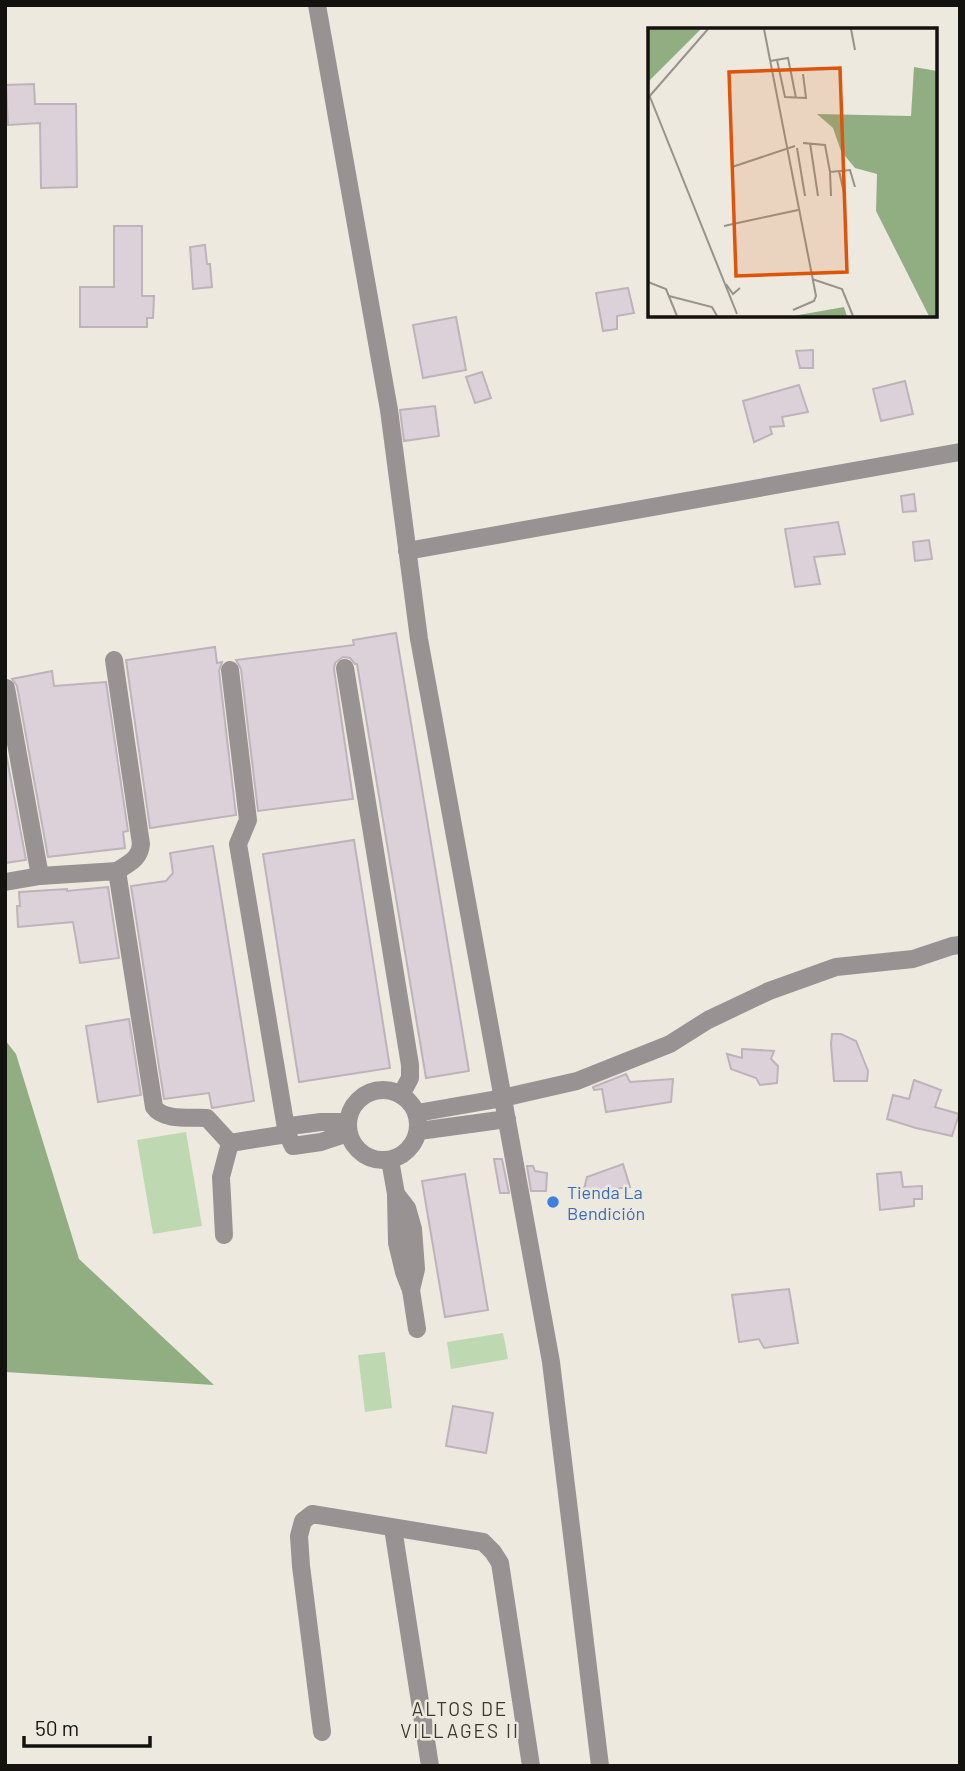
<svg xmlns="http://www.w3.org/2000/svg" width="965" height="1771" viewBox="0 0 965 1771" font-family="Barlow,sans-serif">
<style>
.green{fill:#bed8b1}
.forest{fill:#91ae82}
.building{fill:#dcd1d9;stroke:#bdb3ba;stroke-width:2}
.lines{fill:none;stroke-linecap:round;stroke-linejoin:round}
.minor{stroke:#989292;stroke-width:18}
.shop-dot{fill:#3f7fe0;stroke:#ede9de;stroke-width:2.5}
.labels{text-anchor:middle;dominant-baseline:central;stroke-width:5;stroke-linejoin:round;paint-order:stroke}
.shop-label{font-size:18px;fill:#366cbe;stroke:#ede9de;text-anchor:start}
.neighbourhood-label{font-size:19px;letter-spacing:2px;fill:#3d3930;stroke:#ede9de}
.inset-road{fill:none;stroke:#96938b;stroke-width:2}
.view{fill:#dd550c;fill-opacity:0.15;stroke:#dd550c;stroke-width:3.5}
.inset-edge{fill:none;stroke:#14120f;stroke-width:3.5}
</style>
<rect width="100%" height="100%" fill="#ede9de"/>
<g class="green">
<polygon points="186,1132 202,1226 153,1234 137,1140"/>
<polygon points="503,1333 508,1359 451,1369 447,1342"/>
<polygon points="385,1352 392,1408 365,1412 358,1355"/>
</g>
<polygon class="forest" points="5,1040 16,1054 79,1259 214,1385 5,1372"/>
<g class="building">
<polygon points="34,84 35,104 76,104 77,187 41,188 40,123 8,125 6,85"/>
<polygon points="114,226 142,226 142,296 154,296 153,318 147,318 147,327 80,327 80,287 114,287"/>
<polygon points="205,245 207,264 210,264 212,287 193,289 190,247"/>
<polygon points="628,288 634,313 617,316 617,329 603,331 596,293"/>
<polygon points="456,317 466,370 423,378 413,325"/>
<polygon points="813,350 813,368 800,368 796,351"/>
<polygon points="482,372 491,398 475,403 466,377"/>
<polygon points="905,381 913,414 881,421 873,389"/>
<polygon points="799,385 808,412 782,417 784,426 770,427 772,434 754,442 743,401"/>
<polygon points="435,406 439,436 404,441 400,410"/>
<polygon points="914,494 916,511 903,512 901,496"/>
<polygon points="838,522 845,554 814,557 820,584 795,587 785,529"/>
<polygon points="929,540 932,559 915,561 913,542"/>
<polygon points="396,633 469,1071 426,1078 357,664 355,664 350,658 343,657 335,663 334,669 353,799 258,811 241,669 236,660 354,645 353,640"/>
<polygon points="215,647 217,663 222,662 219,671 236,815 150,828 126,660"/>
<polygon points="52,671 54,686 106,682 128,831 123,832 125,848 48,857 17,686 12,679"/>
<polygon points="5,748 26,860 5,863"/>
<polygon points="354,840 390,1068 299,1082 263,854"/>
<polygon points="213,846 254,1101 212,1108 209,1093 164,1099 131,886 166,881 173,873 170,853"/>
<polygon points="108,887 119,958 80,963 73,922 18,927 17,906 20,906 19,892 67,889 67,891"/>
<polygon points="129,1019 141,1095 98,1102 86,1026"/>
<polygon points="832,1034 841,1034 856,1041 868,1071 867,1081 834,1081 831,1044"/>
<polygon points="742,1049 774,1051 771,1059 778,1066 777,1083 760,1085 756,1078 731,1069 727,1054 742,1058"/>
<polygon points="626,1074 630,1082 673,1079 671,1102 606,1112 602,1089 594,1090 593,1087"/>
<polygon points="914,1080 941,1090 935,1107 959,1114 952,1136 916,1128 887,1119 893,1095 909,1099"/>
<polygon points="494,1159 502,1159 509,1193 500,1193"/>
<polygon points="623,1164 630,1187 583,1193 587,1177"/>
<polygon points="527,1166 533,1166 535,1171 547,1173 546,1191 531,1191"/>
<polygon points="901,1172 903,1187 922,1186 922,1199 914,1199 914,1206 880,1210 877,1174"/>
<polygon points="465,1174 488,1310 445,1317 422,1181"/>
<polygon points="789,1289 798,1343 764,1348 759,1339 739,1342 732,1295"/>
<polygon points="453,1406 493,1413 486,1453 446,1446"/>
</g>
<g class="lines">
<g class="minor">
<polyline points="317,5 389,410 419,639 551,1362 600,1766"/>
<polyline points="407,551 960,452"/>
<path d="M114 660 141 844C140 859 129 863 117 871"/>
<polyline points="345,668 410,1065 410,1078 401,1095"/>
<polyline points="230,670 248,820 238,844 287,1134 293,1146 321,1142 348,1133"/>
<polyline points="6,688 40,876"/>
<path d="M5 882 40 876 117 871 154 1107C163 1121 191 1117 207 1118L230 1143 287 1134"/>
<circle cx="383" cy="1125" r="35"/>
<polyline points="417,1113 503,1098 577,1081 670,1044 708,1020 769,991 836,967 913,959 952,946 960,945"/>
<polyline points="419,1131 507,1119"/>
<polyline points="287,1134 290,1126 321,1122 347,1122"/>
<polyline points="390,1160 396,1194 397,1243 404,1272 411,1290 417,1329"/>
<polyline points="396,1194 407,1208 413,1229 416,1269 411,1290"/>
<polyline points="224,1235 221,1177 230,1143"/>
<polyline points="393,1528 430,1766"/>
<polyline points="322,1732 301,1566 299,1536 303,1521 312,1514 483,1542 493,1552 500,1563 531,1766"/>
</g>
</g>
<circle class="shop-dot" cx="553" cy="1202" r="7"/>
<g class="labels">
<g class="shop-label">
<text x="567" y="1192">Tienda La<tspan x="567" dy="21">Bendición</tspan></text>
</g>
<g class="neighbourhood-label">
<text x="460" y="1708">ALTOS DE<tspan x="460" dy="22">VILLAGES II</tspan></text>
</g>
</g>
<g transform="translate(648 28)">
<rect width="289" height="289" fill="#ede9de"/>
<path d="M0 1H53L0 54ZM266 39 289 43V288H281L228 183 229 146 207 140 193 123 185 100 169 86 263 88ZM196 279 199 288H145Z" fill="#91ae82"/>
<path class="inset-road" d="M116 1 168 268 166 273 145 282M203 1 207 22M129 32 137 69 158 70 155 46M122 33 140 30 148 70M2 69 89 286M0 70 60 1M155 115 177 117 182 144 202 142 207 159M162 115 170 168M149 120 157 168M84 139 147 118M191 143 196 165M182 144 183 168M76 198 150 182M164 251 194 261 205 288M0 254 18 261 29 288M78 256 85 266 92 260M21 268 64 279 69 288"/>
<path class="view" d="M192 40 199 244 88 248 81 44Z"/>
<rect width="289" height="289" class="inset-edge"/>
</g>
<rect width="965" height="1771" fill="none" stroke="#14120f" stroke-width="14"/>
<path d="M24 1736v10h126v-10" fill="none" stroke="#14120f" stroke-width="3.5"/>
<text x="35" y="1736" font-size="21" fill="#14120f" stroke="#ede9de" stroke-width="5" paint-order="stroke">50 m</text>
</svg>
